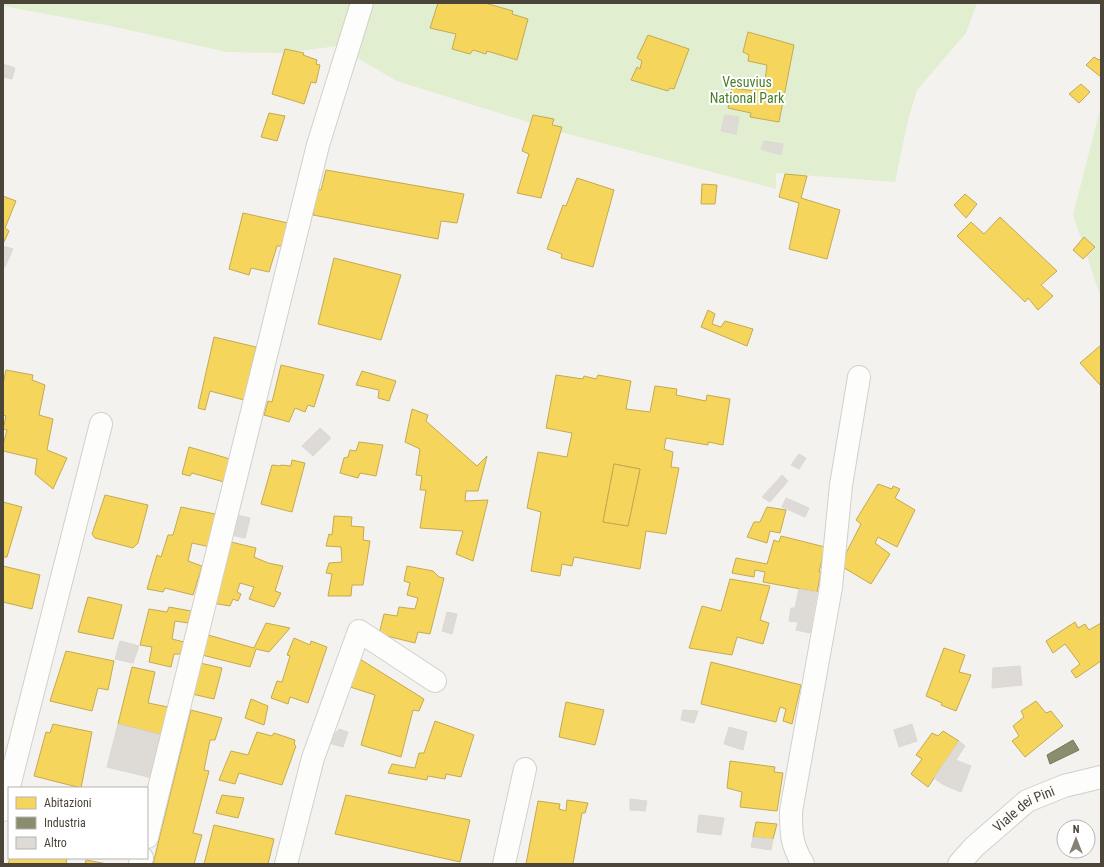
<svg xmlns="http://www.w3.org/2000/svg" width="1104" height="867" viewBox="0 0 1104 867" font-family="'Roboto Condensed',sans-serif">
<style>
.green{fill:#e1eecf}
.homes{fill:#f6d55c;stroke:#c3aa52;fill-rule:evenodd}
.industry{fill:#8c8c6e;stroke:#78765e}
.building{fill:#dedbd6;stroke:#dcd9d4}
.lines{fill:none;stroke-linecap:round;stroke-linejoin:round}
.street-casing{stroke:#d2d0cb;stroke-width:24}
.street{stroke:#fdfdfc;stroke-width:22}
.labels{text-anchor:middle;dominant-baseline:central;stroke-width:4;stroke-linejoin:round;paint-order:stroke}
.park-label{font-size:14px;fill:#4a7f2a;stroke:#fff}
.street-label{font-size:14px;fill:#4b4439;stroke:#fff}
</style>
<rect width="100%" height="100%" fill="#f4f2ee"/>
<g class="green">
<polygon points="3,3 977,3 966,33 917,90 908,120 895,182 776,173 776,189 553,130 397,81 337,46 285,53 227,52 111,26 3,6"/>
<polygon points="1101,106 1101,298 1073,215"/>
</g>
<g class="homes">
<polygon points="438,3 485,3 513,11 512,14 528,19 517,60 487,51 486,54 473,50 470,54 452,49 456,34 430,28"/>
<polygon points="748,32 794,45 779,122 750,117 751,113 728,108 732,88 755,91 758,80 765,81 767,65 748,61 749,55 743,52"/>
<polygon points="648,35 689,49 674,89 670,88 668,91 631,80 637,67 640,69 642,61 637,58"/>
<polygon points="285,49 304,53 303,55 317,60 316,64 320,65 316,83 311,82 304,104 272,94"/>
<polygon points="1094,57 1099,60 1101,58 1101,77 1086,65"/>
<polygon points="1081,84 1090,92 1079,103 1069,94"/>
<polygon points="269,113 285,116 277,141 261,137"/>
<polygon points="533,115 554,119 552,125 562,127 541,198 517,193 529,154 522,151"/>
<polygon points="326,170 464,194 457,223 441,221 438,239 313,215 317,190 321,190"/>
<polygon points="785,174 807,176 801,198 840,210 827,259 789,249 799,203 779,197"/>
<polygon points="577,178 614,190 593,267 561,258 562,254 547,249 563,205 566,206"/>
<polygon points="702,184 717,185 715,204 701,204"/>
<polygon points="965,194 977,204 966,218 954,205"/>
<polygon points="3,196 16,201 5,228 9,231 3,244"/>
<polygon points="243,213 288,223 282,246 277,246 269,272 251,268 249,275 229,269"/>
<polygon points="1000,217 1057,271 1041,285 1053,296 1038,310 1028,298 1025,302 957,236 971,222 984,234"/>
<polygon points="1084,237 1095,247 1083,259 1073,250"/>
<polygon points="334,258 401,275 381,340 318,324"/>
<polygon points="708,310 715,314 712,324 721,327 725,321 753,329 747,346 701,327"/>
<polygon points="214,337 256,347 244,400 210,391 205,410 198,408"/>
<polygon points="1101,345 1101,386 1080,363"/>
<polygon points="281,365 324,375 314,407 308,405 305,412 295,408 289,422 264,415 268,401 272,402"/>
<polygon points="6,370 33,375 32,380 45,385 39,415 53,419 47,450 67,458 53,489 35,474 37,459 3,451 3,445 7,430 3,429 6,416 3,415 3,384"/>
<polygon points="362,371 396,381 389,401 378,398 379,390 356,385"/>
<path d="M556 375 583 379 584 376 596 379 598 375 631 381 626 409 650 412 655 386 677 389 676 395 706 401 707 395 730 399 723 445 708 442V445L666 438 664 449 673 452 671 467 679 468 666 534 646 531 640 569 574 557 572 566 562 564 560 576 531 571 541 512 527 508 538 452 567 457 572 433 546 428ZM614 464 640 469 628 526 603 522Z"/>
<polygon points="412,409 428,415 426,421 477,466 487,456 478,491 466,491 465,501 488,500 473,561 456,554 463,531 420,528 426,490 420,490 422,476 416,475 420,449 405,442"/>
<polygon points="359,442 383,445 376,476 360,473 358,478 340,473 344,458 348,457 350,450 356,451"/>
<polygon points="189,447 230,459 224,482 192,473 190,476 182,474"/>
<polygon points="292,460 305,463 292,512 261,504 272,465 280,466 281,465 291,466"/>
<polygon points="614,464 640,469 628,526 603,522"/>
<polygon points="878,484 892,489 893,486 900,489 895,498 915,510 897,547 878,537 875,543 890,554 871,584 841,566 845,555 861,524 856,520"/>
<polygon points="105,495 148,505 138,543 133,548 95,538 92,534"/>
<polygon points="3,502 22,507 7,557 3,557"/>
<polygon points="181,507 220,515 210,547 192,543 188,561 202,566 193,595 165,588 163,592 147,589 157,555 161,557 168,535 173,535"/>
<polygon points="767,507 786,510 780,533 770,531 767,543 747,537 754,522 760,522"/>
<polygon points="334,516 352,517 351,526 364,527 363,540 370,541 363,585 352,585 351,596 328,596 332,574 326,573 329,563 342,562 341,547 326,546 329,534 332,535"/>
<polygon points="781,536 825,547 819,572 821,572 817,592 763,582 765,572 755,570 754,577 732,573 736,558 767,564 774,540 779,542"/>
<polygon points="231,542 256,548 254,557 268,563 283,566 275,591 281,593 274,607 249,599 254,587 240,583 237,592 241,594 238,601 233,599 230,606 212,603"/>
<polygon points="3,566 40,575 32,609 3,602"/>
<polygon points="407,566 433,571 439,577 444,578 430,634 418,632 415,643 379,634 384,614 397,616 399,607 415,609 418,598 407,595 410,583 404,581"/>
<polygon points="730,579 770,586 760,620 769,623 763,644 737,637 732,655 689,648 702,606 721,611"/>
<polygon points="88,597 122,605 113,639 78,632"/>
<polygon points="169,607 191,611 188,623 175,621 172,639 184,642 180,654 174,654 171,667 149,662 152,647 140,645 149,609 167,612"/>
<polygon points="1075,622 1078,628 1085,624 1089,630 1101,623 1101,661 1076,678 1071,671 1080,664 1065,644 1053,653 1046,641"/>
<polygon points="266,623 290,628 269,652 256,649 250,667 202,655 208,635 254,648"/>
<polygon points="294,638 310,645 311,641 327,647 308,703 290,697 288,704 271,698 277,681 282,682 290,656 287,655"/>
<polygon points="944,648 965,655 959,672 971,675 956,711 941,705 942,703 926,696"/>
<polygon points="66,651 114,661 108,690 98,688 92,711 50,701"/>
<polygon points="355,656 424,699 419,711 413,710 401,757 361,745 375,695 347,686"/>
<polygon points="711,662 801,685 792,724 783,721 786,709 780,707 776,722 701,704"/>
<polygon points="200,663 222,668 214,699 192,694"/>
<polygon points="132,667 155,672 148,703 168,707 162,735 118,724"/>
<polygon points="251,699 268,706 264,725 245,718"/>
<polygon points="1036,701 1046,713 1051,711 1063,726 1025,757 1012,741 1019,736 1013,726 1024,717 1021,711"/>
<polygon points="566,702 604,710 595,745 559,737"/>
<polygon points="191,710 222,718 215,740 210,740 204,770 209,771 193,833 202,835 194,864 153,864"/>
<polygon points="435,721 474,735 461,777 446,774 445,779 428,776 427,780 388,773 392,764 415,768 419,753 424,753"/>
<polygon points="53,724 92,732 81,788 34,776 46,732 50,733"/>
<polygon points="943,731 959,741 928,787 911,774 922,759 916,755 932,733 938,736"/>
<polygon points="257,732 272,736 274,733 295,740 294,744 296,746 282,785 239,773 235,784 219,780 231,751 248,755"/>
<polygon points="730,761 775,767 774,772 783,773 777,811 740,807 742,792 727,788"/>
<polygon points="222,795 244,798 238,818 216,813"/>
<polygon points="346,795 470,820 460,862 335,834"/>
<polygon points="567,800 588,803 585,813 582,813 573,864 526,864 538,801 560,804 559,809 566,811"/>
<polygon points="756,822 777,824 773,839 753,837"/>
<polygon points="214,825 274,839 268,864 204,864"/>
<polygon points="10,858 67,858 66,864 8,864"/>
<polygon points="86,860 107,864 85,864"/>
</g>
<polygon class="industry" points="1073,740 1079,750 1050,764 1047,755"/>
<g class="building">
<polygon points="3,64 15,68 12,79 3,77"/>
<polygon points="725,115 739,117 736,134 721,131"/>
<polygon points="764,141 783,144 781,155 761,149"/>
<polygon points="3,246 13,249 5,267 3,266"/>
<polygon points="320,428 331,438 313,456 302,446"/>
<polygon points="799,454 806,458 799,469 791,465"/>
<polygon points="782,475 788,481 770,502 762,497"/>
<polygon points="786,498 809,508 805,517 782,507"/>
<polygon points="236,515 250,518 245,538 231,535"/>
<polygon points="799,589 817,592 810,633 796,630 798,622 789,621 791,608 795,608"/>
<polygon points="447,612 457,614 452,634 442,631"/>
<polygon points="120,641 139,646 133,663 115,659"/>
<polygon points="1020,666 1022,685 992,688 993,668"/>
<polygon points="683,710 698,711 694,723 681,720"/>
<polygon points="118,724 162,735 152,778 107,767"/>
<polygon points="912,724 917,741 899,747 894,730"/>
<polygon points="729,727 747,732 743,750 724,744"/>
<polygon points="339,729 348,732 343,747 329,743 333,734 335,734"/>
<polygon points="959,741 965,746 956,760 971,766 961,792 944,785 934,778"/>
<polygon points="630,799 647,801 645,811 630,810"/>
<polygon points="699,815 724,818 721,835 697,832"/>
<polygon points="753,837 773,839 771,850 751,847"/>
</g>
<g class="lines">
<defs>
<g id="street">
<polyline points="3,810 101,424"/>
<polyline points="147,837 318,145 362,3"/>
<polyline points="140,864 142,858"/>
<polyline points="286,864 313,758 359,631 435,681"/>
<polyline points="504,864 525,769"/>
<path d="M803 864C791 844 791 833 791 811L831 587 841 485 859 377"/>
<path id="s1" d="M959 864 974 847 1027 801 1064 786 1101 777"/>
</g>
</defs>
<use href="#street" class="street-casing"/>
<use href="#street" class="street"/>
</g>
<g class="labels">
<g class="park-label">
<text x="747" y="82">Vesuvius<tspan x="747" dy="16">National Park</tspan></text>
</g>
<g class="street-label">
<text stroke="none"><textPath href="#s1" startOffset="86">Viale dei Pini</textPath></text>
</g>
</g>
<rect width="1104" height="867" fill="none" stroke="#4b4439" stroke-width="8"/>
<rect x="8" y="787" width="140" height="72" fill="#ffffff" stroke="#b7b4b0"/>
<rect x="16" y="797" width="20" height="12" fill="#f6d55c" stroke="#b7b4b0"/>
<text x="44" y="807" font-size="12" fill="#4b4439">Abitazioni</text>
<rect x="16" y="817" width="20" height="12" fill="#8c8c6e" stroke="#b7b4b0"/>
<text x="44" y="827" font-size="12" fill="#4b4439">Industria</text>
<rect x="16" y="837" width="20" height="12" fill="#dedbd6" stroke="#b7b4b0"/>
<text x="44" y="847" font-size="12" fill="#4b4439">Altro</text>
<g transform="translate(1076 839)"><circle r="19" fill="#ffffff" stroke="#b7b4b0"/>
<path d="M0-3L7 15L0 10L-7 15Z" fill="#868178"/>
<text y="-6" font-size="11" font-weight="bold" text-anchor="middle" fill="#4b4439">N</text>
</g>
</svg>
